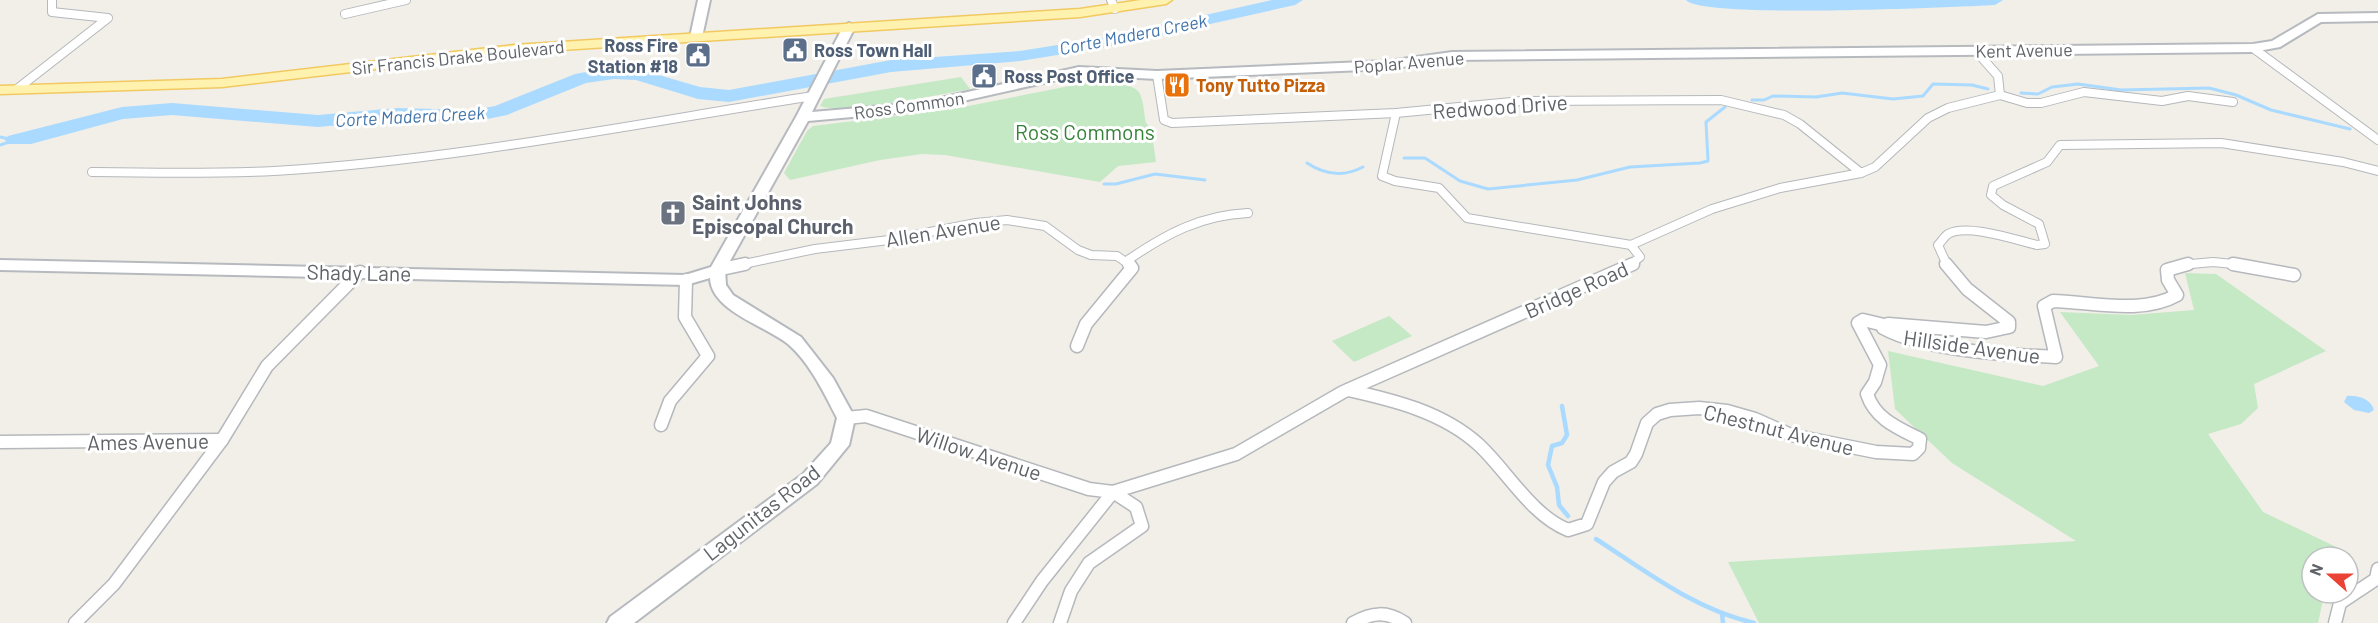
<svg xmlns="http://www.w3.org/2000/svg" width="2378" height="623" viewBox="0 0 2378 623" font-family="Barlow,sans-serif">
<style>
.green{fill:#c5e8c5}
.water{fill:#aadaff}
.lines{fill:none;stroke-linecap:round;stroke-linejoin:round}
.stream-far1{stroke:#aadaff;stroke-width:3}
.stream{stroke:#aadaff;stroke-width:4.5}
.river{fill:#aadaff;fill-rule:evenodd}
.street-far1-casing{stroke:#b5b8bc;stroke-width:10}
.street-casing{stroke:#b5b8bc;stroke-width:15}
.secondary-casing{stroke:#b6babf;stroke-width:4}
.primary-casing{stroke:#f2c960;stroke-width:3}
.street-far1{stroke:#fff;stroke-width:8}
.street{stroke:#fff;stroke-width:12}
.secondary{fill:#fff;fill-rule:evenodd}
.primary{fill:#fff2af;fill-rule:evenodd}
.labels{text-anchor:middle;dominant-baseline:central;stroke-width:6;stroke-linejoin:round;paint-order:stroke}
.far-water-label{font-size:18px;font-style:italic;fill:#4174aa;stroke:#fff}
.far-service-label{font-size:18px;font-weight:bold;fill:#4e5e75;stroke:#fff;text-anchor:start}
.far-street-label{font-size:18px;fill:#5f6368;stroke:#fff}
.far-food-label{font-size:18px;font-weight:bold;fill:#c56008;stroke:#fff;text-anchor:start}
.street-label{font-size:21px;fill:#5f6368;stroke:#fff}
.park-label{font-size:21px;fill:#348238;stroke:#fff}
.worship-label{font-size:21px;font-weight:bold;fill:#5b616d;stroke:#fff;text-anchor:start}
</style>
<rect width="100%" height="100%" fill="#f1efe8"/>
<g class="green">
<path d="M961 77 970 89C943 94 841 115 820 106L824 99Z"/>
<path d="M1080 84C1093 83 1134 80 1140 94 1144 103 1144 115 1146 123L1151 128 1156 162 1118 166 1100 182 945 155 922 154 880 160 790 180 784 173 807 131 813 126 953 109Z"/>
<polygon points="2185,273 2216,274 2326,351 2254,384 2258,408 2241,424 2208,434 2263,512 2351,554 2348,559 2312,557 2312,593 2327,593 2323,600 2318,623 1759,623 1728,562 2076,541 1952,463 1895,409 1888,351 2043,386 2099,366 2060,312 2131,315 2194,310"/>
<polygon points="1389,316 1412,336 1354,362 1332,341"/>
</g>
<path class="water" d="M2347 396C2357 395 2371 399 2374 410L2369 413 2354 410 2344 402Z"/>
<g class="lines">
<g class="stream-far1">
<polyline points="2021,93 2038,94 2052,87 2078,84 2121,90 2209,88 2236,95 2271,110 2350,129"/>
<polyline points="1752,100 1764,100 1773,96 1816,97 1842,93 1893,99 1923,96 1933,84 1972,85 1988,89"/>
<polyline points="0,137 14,140"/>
<polyline points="0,145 15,140"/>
<polyline points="1404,158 1425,158 1460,181 1488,189 1577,180 1630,167 1700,163 1708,161 1706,122 1725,107"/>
<path d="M1307 163C1325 175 1344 177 1363 167"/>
<polyline points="1104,184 1116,184 1155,174 1205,180"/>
</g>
<g class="stream">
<polyline points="1562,406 1567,435 1562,443 1552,446 1548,465 1557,487 1559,505 1568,516"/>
<path d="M1596 539C1647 572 1694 609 1754 623"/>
<polyline points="1722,613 1723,623"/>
</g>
<g class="river">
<polygon points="1272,0 1303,0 1295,5 1107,47 1020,61 891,72 729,102 698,99 636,80 614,79 586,83 507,115 473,122 397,120 318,127 172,115 123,119 31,144 8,144 5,140 8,136 122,107 172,103 318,115 397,108 473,110 495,106 575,74 614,67 638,69 700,87 729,90 891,60 1020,51 1107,37"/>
<path d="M1686 0H2003L1995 5C1956 7 1700 19 1686 0Z"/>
</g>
<defs>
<g id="street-far1">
<polyline points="1111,0 1115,9"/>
<polyline points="345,14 406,0"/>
<polyline points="2253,48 2378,140"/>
<polyline points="1157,75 1164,120 1172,123 1396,113 1522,101 1721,100 1784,115 1800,124 1861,173"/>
<polyline points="17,89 108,18 52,12 52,0"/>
<polyline points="2000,95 2027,103 2041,103 2084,92 2162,101 2188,96 2233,102"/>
<polyline points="1396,113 1382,176 1395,181 1439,188 1467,218 1631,245"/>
<path d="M92 172C153 173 213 174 274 171 455 160 634 124 813 96"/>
<path d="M1128 260C1166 234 1201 215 1248 213"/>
<polyline points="739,265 815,249 889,240 976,223 1007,220 1045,226 1078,250 1091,255 1117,256 1130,265"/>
<polyline points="1630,265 1640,257 1631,245 1712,209 1780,188 1861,173 1875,167 1928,118 1948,108 2000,95 1998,76 1976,51"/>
<path d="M1947 265 1938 245C1941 242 1944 237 1948 234 1967 223 2016 240 2037 245L2045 244 2039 224 2003 205 1991 195 1993 186 2047 162 2060 145 2221 143 2343 162 2378 171"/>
<polyline points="2180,265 2213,262 2243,265"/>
</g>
<g id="street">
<path d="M1946 264 1967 289 2009 322V327L1986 332 1888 324 1883 328C1925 351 2008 355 2056 357L2044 306 2053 301C2092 302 2142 315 2177 295L2168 280 2167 270 2188 264"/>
<polyline points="2233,264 2294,275"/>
<polyline points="717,270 745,264"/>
<polyline points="1077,346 1086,324 1132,268 1129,264"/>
<path d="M1348 390C1393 400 1443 412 1479 445 1507 471 1531 515 1568 530L1587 524 1604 482 1613 472 1631 462 1636 454 1647 423 1657 414 1670 410 1699 408 1727 411 1755 419 1791 435 1876 452 1913 454 1919 448 1920 439C1898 428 1875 419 1867 394L1875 382 1880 365 1858 323 1863 320 1884 325"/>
<polyline points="846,418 866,416 1089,489 1113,492 1236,454 1343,392 1633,264"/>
<polyline points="661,425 670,401 708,356 685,317 686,280"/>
<polyline points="0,442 222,440"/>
<polyline points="75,623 114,584 222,440 267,366 360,272"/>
<polyline points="1014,623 1042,581 1113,492"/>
<polyline points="1060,623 1071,591 1089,563 1142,526 1136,507 1113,492"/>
<path d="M1353 623C1372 612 1387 611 1405 623"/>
<polyline points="2335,623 2340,603 2376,579 2378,569"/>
</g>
<g id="secondary">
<polygon points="698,0 710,0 702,37 696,41 690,37"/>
<path d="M2378 13V21L2321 22 2280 47 2253 52 1452 60 1388 69 1157 79 1079 75 918 111 808 121 725 270 726 285 733 295 801 337 833 378 855 418 849 445 817 484 634 623H607L610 617 803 474 831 443 837 418C824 393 810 363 788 344 766 326 711 311 710 278L686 285 0 270V260L685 275 711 267 796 117 843 27 849 23 855 27 812 112 918 103 1079 67 1157 71 1388 61 1452 52 2253 44 2272 41 2318 14Z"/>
</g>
<polygon id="primary" points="1141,0 1172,0 1166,4 1080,17 514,53 222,87 0,94 0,86 222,79 514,45 1080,9"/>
</defs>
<use href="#street-far1" class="street-far1-casing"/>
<use href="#street" class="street-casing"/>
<use href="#secondary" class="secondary-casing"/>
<use href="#primary" class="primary-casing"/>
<use href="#street-far1" class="street-far1"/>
<use href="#street" class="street"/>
<use href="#secondary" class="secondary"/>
<use href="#primary" class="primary"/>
</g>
<defs>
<symbol id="civic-square" viewBox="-11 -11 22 22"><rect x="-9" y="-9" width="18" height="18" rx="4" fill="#5c6f8a" stroke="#fff"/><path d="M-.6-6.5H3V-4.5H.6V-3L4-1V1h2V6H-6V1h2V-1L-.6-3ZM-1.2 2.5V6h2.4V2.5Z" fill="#fff"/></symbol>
<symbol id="restaurant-square" viewBox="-11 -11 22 22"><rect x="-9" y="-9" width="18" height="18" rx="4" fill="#e8710a" stroke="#fff"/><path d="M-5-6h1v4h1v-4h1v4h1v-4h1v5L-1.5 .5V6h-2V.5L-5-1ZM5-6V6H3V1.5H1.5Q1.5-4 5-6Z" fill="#fff"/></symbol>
<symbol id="church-square" viewBox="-11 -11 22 22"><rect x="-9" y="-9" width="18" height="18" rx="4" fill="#6b7280" stroke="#fff"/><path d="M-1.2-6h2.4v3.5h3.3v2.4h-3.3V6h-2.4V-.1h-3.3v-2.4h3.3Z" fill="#fff"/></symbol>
</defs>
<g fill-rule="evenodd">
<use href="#civic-square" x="780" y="35" width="30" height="30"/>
<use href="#civic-square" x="683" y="40" width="30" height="30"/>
<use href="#civic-square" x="969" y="61" width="30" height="30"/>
<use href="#restaurant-square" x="1162" y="70" width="30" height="30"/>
<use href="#church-square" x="658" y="198" width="30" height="30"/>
</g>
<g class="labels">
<g class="far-water-label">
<text transform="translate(1133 34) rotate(-11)">Corte Madera Creek</text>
<text transform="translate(410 116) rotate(-3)">Corte Madera Creek</text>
</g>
<g class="far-service-label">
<text x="678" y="45" text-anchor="end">Ross Fire<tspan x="678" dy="21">Station #18</tspan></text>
<text x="814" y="50">Ross Town Hall</text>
<text x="1004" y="76">Ross Post Office</text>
</g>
<g class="far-street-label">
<text transform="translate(2024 50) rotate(-1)">Kent Avenue</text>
<text transform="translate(458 57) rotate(-6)">Sir Francis Drake Boulevard</text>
<text transform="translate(1409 62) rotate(-5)">Poplar Avenue</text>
<text transform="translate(909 105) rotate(-8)">Ross Common</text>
</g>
<g class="far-food-label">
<text x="1196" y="85">Tony Tutto Pizza</text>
</g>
<g class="street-label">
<text transform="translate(1500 106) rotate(-4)">Redwood Drive</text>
<text transform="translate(943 230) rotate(-9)">Allen Avenue</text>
<text transform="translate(359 272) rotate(1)">Shady Lane</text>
<text transform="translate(1576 289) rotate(-24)">Bridge Road</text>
<text transform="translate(1972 346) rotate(8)">Hillside Avenue</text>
<text transform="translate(1779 429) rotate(14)">Chestnut Avenue</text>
<text transform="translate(148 441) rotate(-1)">Ames Avenue</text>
<text transform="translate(979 453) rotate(18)">Willow Avenue</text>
<text transform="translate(761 512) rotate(-38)">Lagunitas Road</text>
</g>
<g class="park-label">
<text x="1085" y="131">Ross Commons</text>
</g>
<g class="worship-label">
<text x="692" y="201">Saint Johns<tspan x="692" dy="24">Episcopal Church</tspan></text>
</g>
</g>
<g transform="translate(2330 575) rotate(291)"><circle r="28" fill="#ffffff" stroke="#bfc1c3" stroke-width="1.5"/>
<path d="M0-4.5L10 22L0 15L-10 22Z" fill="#ea4335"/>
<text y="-9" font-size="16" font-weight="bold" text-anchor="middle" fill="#5f6368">N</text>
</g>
</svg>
